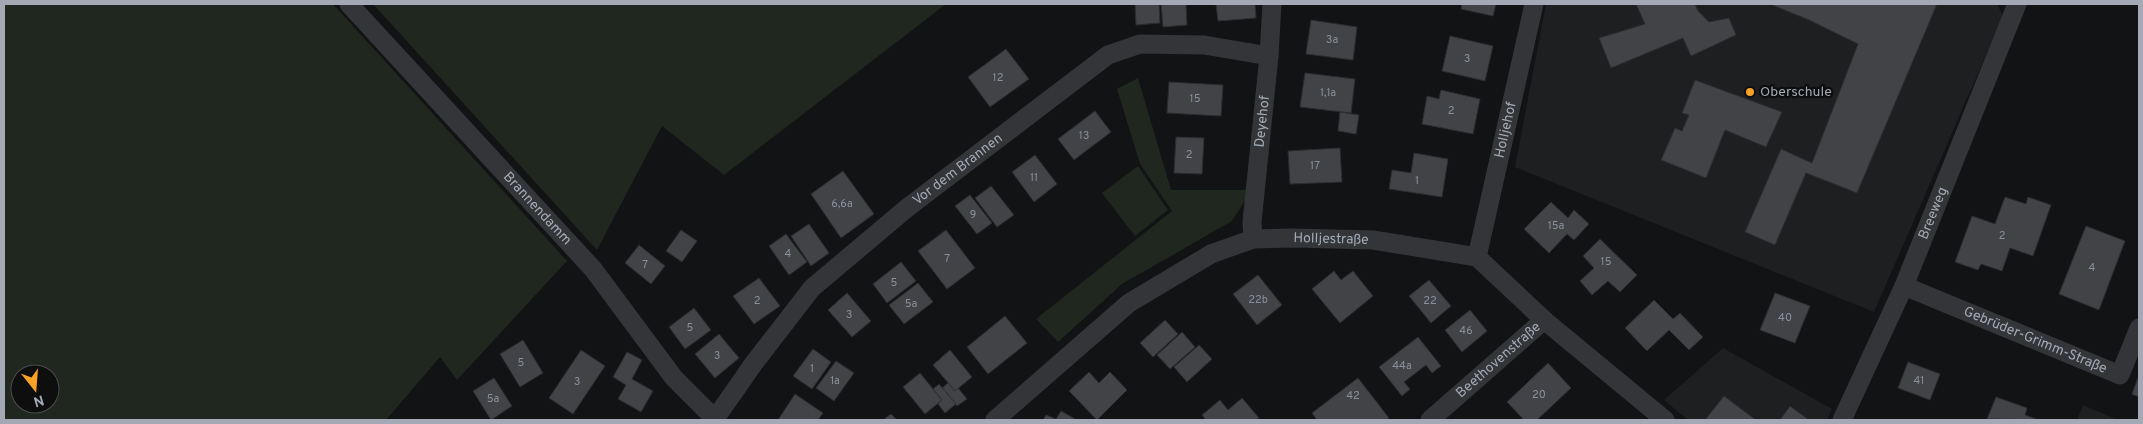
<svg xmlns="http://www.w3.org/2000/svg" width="2143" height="424" viewBox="0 0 2143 424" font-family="Overpass,sans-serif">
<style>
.built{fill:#1e1f21}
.green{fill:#1f271f;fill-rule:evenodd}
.building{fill:#414347;stroke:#2c2d30}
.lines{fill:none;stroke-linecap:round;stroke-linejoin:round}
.minor{stroke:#333539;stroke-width:19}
.poi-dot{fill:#f7a127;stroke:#0e0e0f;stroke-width:2}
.labels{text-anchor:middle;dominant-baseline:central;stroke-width:4.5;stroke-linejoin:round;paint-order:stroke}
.number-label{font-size:11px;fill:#8a909a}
.poi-label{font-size:14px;fill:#a3aab5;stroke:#0e0e0f;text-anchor:start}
.street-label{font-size:14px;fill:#a3aab5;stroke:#0e0e0f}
</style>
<rect width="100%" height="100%" fill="#121314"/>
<g class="built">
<polygon points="1546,4 1997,4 2003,16 1874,312 1515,167"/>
<polygon points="1723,348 1832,409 1827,420 1688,420 1664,400"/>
<polygon points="2083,405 2118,420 2077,420"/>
</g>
<g class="green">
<path d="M4 4H333L567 261 457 380 440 357 386 420H4ZM20 374H50V404H20Z"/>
<polygon points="373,4 946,4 724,175 662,126 597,250"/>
<polygon points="1138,78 1171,190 1252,190 1232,221 1122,284 1058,342 1036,319 1172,211 1140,164 1117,89"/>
<polygon points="1138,166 1168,210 1135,236 1102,193"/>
</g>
<g class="building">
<polygon points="1135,4 1159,4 1160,23 1136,25"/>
<polygon points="1161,4 1186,4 1187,25 1163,27"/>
<polygon points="1216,4 1255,4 1256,18 1218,21"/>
<polygon points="1462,4 1496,4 1493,16 1461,9"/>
<polygon points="1636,4 1695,4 1698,11 1709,22 1729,18 1736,35 1691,56 1683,38 1611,68 1599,38 1645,24"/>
<polygon points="1770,4 1937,4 1857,193 1806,173 1775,245 1745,232 1781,149 1812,163 1858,44 1809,20"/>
<polygon points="1311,20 1357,27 1353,60 1306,54"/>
<polygon points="1450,36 1493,46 1485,81 1442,71"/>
<polygon points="1006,49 1029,79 990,107 968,77"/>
<polygon points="1305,73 1355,79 1351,113 1300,107"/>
<polygon points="1695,80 1782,112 1766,147 1725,130 1706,178 1661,160 1675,128 1682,131 1689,115 1682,113"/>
<polygon points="1169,82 1223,85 1221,116 1167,113"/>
<polygon points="1441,90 1480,99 1473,134 1422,124 1427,96 1439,99"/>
<polygon points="1095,111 1111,132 1074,160 1058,139"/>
<polygon points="1340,112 1359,115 1356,134 1338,131"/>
<polygon points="1176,137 1204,138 1202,174 1174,173"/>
<polygon points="1340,148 1342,182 1290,184 1288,151"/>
<polygon points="1414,153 1448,159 1442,197 1389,189 1392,170 1411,173"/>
<polygon points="1035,155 1057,184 1034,202 1012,172"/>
<polygon points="843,171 874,214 841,238 811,194"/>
<polygon points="991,186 1014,215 997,227 975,198"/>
<polygon points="970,195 992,223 977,234 955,206"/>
<polygon points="2005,197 2026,204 2028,197 2051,205 2033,256 2010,248 2002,271 1981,264 1978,270 1955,262 1972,216 1995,224"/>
<polygon points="1551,202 1568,218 1574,210 1589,224 1574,240 1567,234 1549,253 1524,229"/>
<polygon points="809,224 829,253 811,266 791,236"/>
<polygon points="2086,226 2125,241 2099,310 2059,294"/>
<polygon points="681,230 697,241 682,262 666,251"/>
<polygon points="946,230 975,268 947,289 918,251"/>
<polygon points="786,234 807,262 789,275 769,246"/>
<polygon points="1600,239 1637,275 1620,292 1608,281 1592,295 1580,281 1594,268 1583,256"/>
<polygon points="639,245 665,266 651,284 625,263"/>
<polygon points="901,262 916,281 887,303 873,284"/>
<polygon points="1334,271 1341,280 1353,271 1373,296 1340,323 1312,289"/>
<polygon points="1258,275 1282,305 1257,325 1233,294"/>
<polygon points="759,278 780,306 754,324 733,296"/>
<polygon points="1429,280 1451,306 1431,323 1409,296"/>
<polygon points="918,283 933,302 904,324 889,305"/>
<polygon points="847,293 871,321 852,337 828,310"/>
<polygon points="1775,293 1810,306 1795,343 1760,330"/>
<polygon points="1654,300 1673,319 1680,313 1703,337 1689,350 1669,330 1647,351 1625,328"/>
<polygon points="694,308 711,330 685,349 669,327"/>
<polygon points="1470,310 1487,331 1462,352 1445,330"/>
<polygon points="1005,316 1027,343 988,374 967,347"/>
<polygon points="1165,320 1178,334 1153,357 1140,343"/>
<polygon points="1182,332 1195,347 1170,369 1157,355"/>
<polygon points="719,334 739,358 715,378 695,354"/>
<polygon points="1418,337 1441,366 1432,373 1426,365 1404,382 1410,389 1402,396 1379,367"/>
<polygon points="523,340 543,373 520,387 500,354"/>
<polygon points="1199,345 1212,359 1187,382 1174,367"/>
<polygon points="813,349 831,362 812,389 793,376"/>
<polygon points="581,350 605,366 573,414 549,398"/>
<polygon points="950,350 972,377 955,391 933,365"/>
<polygon points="627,352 642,360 632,379 653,391 641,412 618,399 626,385 613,377"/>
<polygon points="836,361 854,373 834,401 816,388"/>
<polygon points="1908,362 1940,374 1930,400 1898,388"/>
<polygon points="1548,363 1571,388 1537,420 1524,420 1507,402"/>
<polygon points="1089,372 1099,383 1110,372 1127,390 1097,420 1069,391"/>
<polygon points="920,373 942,400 925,414 903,387"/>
<polygon points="2139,375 2139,397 2132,394"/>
<polygon points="494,378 512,406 491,420 473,391"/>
<polygon points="1358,378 1389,418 1386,420 1317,420 1312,413"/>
<polygon points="948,383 955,391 958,388 967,399 957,406 942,388"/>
<polygon points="939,384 956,404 945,413 938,404 942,400 933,389"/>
<polygon points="795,394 823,413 818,420 778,420"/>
<polygon points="1724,396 1756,420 1705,420"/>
<polygon points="1996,397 2027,408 2025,415 2039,420 1987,419"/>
<polygon points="1242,398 1259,418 1255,420 1206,420 1202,415 1220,400 1228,410"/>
<polygon points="1790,406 1809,420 1780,420"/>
<polygon points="1061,411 1077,420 1043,420 1046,415 1056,419"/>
<polygon points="891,414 897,420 883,420"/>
</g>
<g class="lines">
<g class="minor">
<path id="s1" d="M349 4 593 269 674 378 716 420"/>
<path id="s2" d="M1253 239 1252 222 1269 56 1272 4"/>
<path id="s3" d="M1477 257 1534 4"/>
<path id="s4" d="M1904 286 2120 375 2139 328"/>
<path id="s5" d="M715 419 754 363 812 288 907 208 1108 55 1140 44 1204 45 1269 56"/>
<path id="s6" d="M995 420 1129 303 1211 254 1253 239 1294 238 1373 240 1477 257 1544 320 1665 420"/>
<path id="s7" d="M1430 420 1544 320"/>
<path id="s8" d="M1842 420 1904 286 2017 4"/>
</g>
</g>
<circle class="poi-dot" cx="1750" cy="92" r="5"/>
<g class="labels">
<g class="number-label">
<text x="1332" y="40">3a</text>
<text x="1467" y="59">3</text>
<text x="998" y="78">12</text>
<text x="1328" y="93">1,1a</text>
<text x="1195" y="99">15</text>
<text x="1451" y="111">2</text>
<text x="1084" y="136">13</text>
<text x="1189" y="155">2</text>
<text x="1315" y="166">17</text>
<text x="1034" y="178">11</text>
<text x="1417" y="181">1</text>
<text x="842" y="204">6,6a</text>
<text x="973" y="215">9</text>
<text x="1556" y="226">15a</text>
<text x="2002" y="236">2</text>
<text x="788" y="254">4</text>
<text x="947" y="259">7</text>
<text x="1606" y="262">15</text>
<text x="645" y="265">7</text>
<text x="2092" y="268">4</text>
<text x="894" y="283">5</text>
<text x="1258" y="300">22b</text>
<text x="757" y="301">2</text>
<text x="1430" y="301">22</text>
<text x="911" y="304">5a</text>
<text x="849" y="315">3</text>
<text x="1785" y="318">40</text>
<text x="690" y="328">5</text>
<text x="1466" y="331">46</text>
<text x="717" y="356">3</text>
<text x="521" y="363">5</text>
<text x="1402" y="366">44a</text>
<text x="812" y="369">1</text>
<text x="835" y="381">1a</text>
<text x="1919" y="381">41</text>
<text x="577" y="382">3</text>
<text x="1539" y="395">20</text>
<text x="1353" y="396">42</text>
<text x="493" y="399">5a</text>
</g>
<g class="poi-label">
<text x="1760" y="92">Oberschule</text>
</g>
<g class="street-label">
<text stroke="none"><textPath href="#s2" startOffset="118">Deyehof</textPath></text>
<text stroke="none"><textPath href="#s3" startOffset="130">Holljehof</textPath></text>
<text stroke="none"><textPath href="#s5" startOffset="351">Vor dem Brannen</textPath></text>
<text stroke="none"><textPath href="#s1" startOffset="278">Brannendamm</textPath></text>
<text stroke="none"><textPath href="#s8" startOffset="226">Breeweg</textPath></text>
<text stroke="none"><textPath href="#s6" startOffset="396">Holljestraße</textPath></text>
<text stroke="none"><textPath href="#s4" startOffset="142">Gebrüder-Grimm-Straße</textPath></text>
<text stroke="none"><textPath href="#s7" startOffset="91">Beethovenstraße</textPath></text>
</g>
</g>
<rect width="2143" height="424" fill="none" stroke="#a3aab5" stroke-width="10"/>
<g transform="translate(35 389) rotate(163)"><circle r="24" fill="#0e0e0f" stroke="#4a4c51"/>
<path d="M0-4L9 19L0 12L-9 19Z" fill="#f7a127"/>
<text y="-8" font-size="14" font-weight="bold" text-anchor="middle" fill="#a3aab5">N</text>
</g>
</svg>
